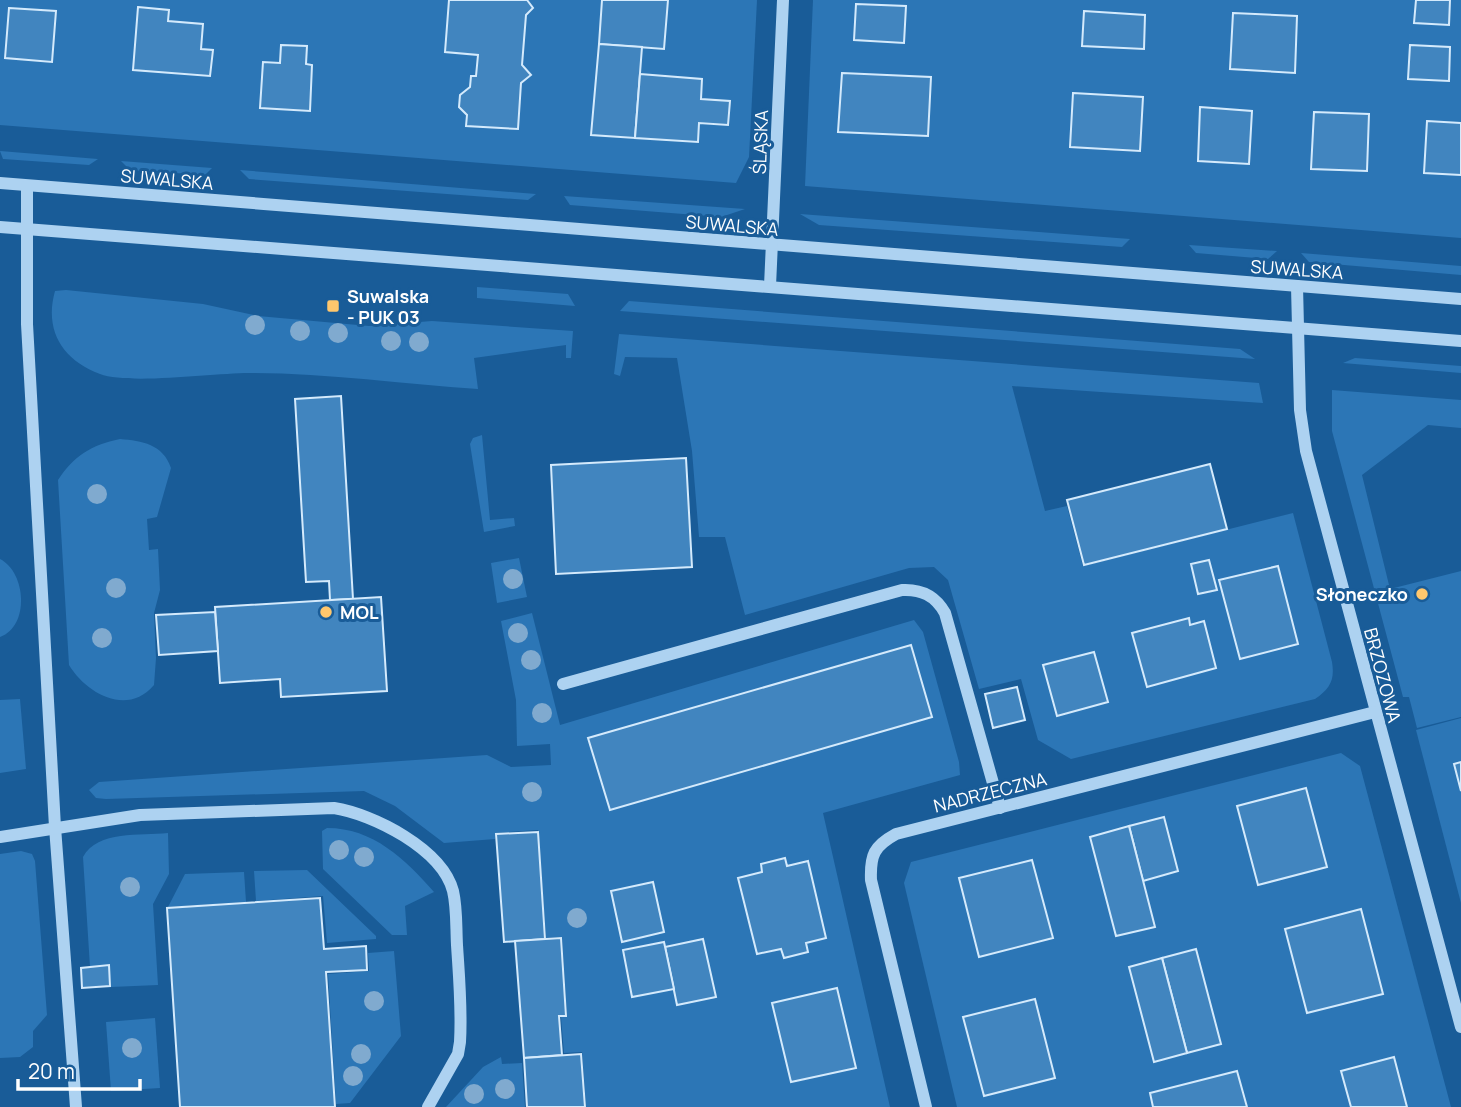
<svg xmlns="http://www.w3.org/2000/svg" width="1461" height="1107" viewBox="0 0 1461 1107" font-family="Manrope,sans-serif">
<style>
.green{fill:#2c76b6}
.building{fill:#4185bf;stroke:#d4eafc;stroke-width:2}
.lines{fill:none;stroke-linecap:round;stroke-linejoin:round}
.minor{stroke:#add2f1;stroke-width:12}
.tree{fill:#80aacf}
.poi-dot{fill:#ffc76d;stroke:#195c98;stroke-width:2.5}
.labels{text-anchor:middle;dominant-baseline:central;stroke-width:6;stroke-linejoin:round;paint-order:stroke}
.street-label{font-size:18px;fill:#fff;stroke:#195c98}
.poi-label{font-size:18px;font-weight:bold;fill:#fff;stroke:#195c98;text-anchor:start}
</style>
<rect width="100%" height="100%" fill="#195c98"/>
<g class="green">
<polygon points="0,0 757,0 749,157 736,183 0,125"/>
<polygon points="813,0 1461,0 1461,238 805,186"/>
<polygon points="0,151 98,159 89,165 3,159"/>
<polygon points="121,161 212,168 205,175 130,170"/>
<polygon points="240,170 536,194 528,200 249,179"/>
<polygon points="564,196 745,209 721,217 570,205"/>
<polygon points="800,214 1130,239 1122,247 819,225"/>
<polygon points="1189,245 1277,251 1268,259 1196,253"/>
<polygon points="1301,253 1461,266 1461,275 1309,262"/>
<polygon points="477,287 568,294 575,306 477,298"/>
<path d="M66 290 203 304 258 316 369 326 432 321 573 331 571 358H566V345L474 358 478 389C403 384 325 373 249 373 214 373 129 385 100 374 62 360 44 330 55 291Z"/>
<polygon points="629,301 1240,349 1255,359 620,311"/>
<path d="M619 334 1259 383 1263 403 1012 386 1045 511 1067 506 1083 566 1293 513 1332 662C1335 680 1330 689 1315 699L1071 759 1038 740 1021 679 979 689 948 580 934 567 909 568 745 615 725 537H699L692 451 677 358 625 357 620 376 614 374Z"/>
<polygon points="1355,358 1461,366 1461,373 1343,363"/>
<polygon points="1332,390 1461,400 1461,428 1428,425 1362,475 1390,589 1461,571 1461,717 1417,728 1409,697 1403,697 1332,431"/>
<polygon points="482,435 490,520 514,518 515,526 484,532 470,444 473,438"/>
<path d="M120 439C142 441 163 444 171 468L157 517 147 519 149 550 158 549 160 590 154 613 156 658 154 685C127 717 86 693 69 665L58 480C74 456 91 445 120 439Z"/>
<polygon points="519,558 527,597 497,603 491,563"/>
<path d="M0 559C26 572 30 626 0 637Z"/>
<polygon points="532,613 560,725 914,620 923,632 959,762 960,775 823,813 890,1107 586,1107 582,1052 564,1053 561,1017 567,1017 562,937 546,938 538,830 495,833 495,839 444,843 395,806 364,791 106,799 96,798 89,790 99,782 487,755 511,767 551,765 550,744 517,746 516,700 501,621"/>
<polygon points="20,699 26,769 0,773 0,700"/>
<polygon points="1461,718 1461,903 1416,730"/>
<polygon points="1341,753 1360,766 1451,1107 957,1107 904,883 911,862"/>
<path d="M327 828C373 828 405 859 434 892L405 906 407 935H392L323 869 322 831Z"/>
<path d="M168 833 169 874 153 904 158 985 111 987 109 966 90 967 83 857C98 830 140 836 168 833Z"/>
<polygon points="21,851 32,854 35,861 47,1015 33,1031 33,1047 20,1057 0,1058 0,854"/>
<polygon points="307,870 376,936 376,939 327,943 323,896 256,901 254,871"/>
<polygon points="244,872 246,902 168,907 185,874"/>
<polygon points="394,951 401,1036 350,1103 336,1104 328,974 369,971 368,953"/>
<polygon points="155,1018 160,1088 111,1091 106,1022"/>
<polygon points="501,1057 502,1064 522,1063 525,1107 446,1107 483,1067"/>
</g>
<g class="building">
<polygon points="449,0 527,0 533,8 526,15 522,65 531,75 521,83 518,129 466,126 467,115 459,107 460,95 470,87 471,76 476,76 478,55 445,52"/>
<polygon points="602,0 668,0 664,49 599,44"/>
<polygon points="1416,0 1450,0 1449,25 1414,23"/>
<polygon points="856,4 906,6 904,43 854,40"/>
<polygon points="138,7 169,10 168,21 203,24 201,49 213,50 210,76 133,70"/>
<polygon points="9,8 56,11 52,62 5,58"/>
<polygon points="1084,11 1145,15 1144,49 1082,46"/>
<polygon points="1233,13 1297,16 1295,73 1230,69"/>
<polygon points="599,44 642,47 635,138 591,135"/>
<polygon points="281,45 307,46 306,64 312,65 310,111 260,108 263,62 280,63"/>
<polygon points="1410,45 1450,47 1449,81 1408,79"/>
<polygon points="842,73 931,77 928,136 838,132"/>
<polygon points="640,74 702,79 701,99 730,101 728,125 699,123 698,142 635,138"/>
<polygon points="1073,93 1143,97 1140,151 1070,147"/>
<polygon points="1200,107 1252,111 1249,164 1198,161"/>
<polygon points="1314,112 1369,114 1367,171 1311,169"/>
<polygon points="1427,121 1461,123 1461,175 1424,173"/>
<polygon points="341,396 353,599 330,600 329,581 306,582 295,399"/>
<polygon points="686,458 692,567 556,574 551,465"/>
<polygon points="1210,464 1227,529 1084,565 1067,500"/>
<polygon points="1209,560 1217,590 1198,594 1191,564"/>
<polygon points="1278,566 1298,644 1240,659 1219,580"/>
<polygon points="381,597 387,691 281,697 280,679 220,683 215,607"/>
<polygon points="215,612 218,651 159,655 156,615"/>
<polygon points="1189,618 1190,625 1204,621 1216,668 1147,687 1132,633"/>
<polygon points="911,645 932,717 610,810 588,738"/>
<polygon points="1094,652 1108,702 1057,716 1043,665"/>
<polygon points="1017,687 1025,720 993,728 985,694"/>
<polygon points="1461,762 1461,791 1454,764"/>
<polygon points="1306,788 1327,867 1258,885 1237,806"/>
<polygon points="1164,817 1178,871 1143,881 1129,826"/>
<polygon points="1129,826 1155,927 1116,936 1090,837"/>
<polygon points="538,832 545,939 504,942 496,834"/>
<polygon points="785,858 787,866 808,861 826,938 806,943 808,952 784,958 781,949 757,954 738,878 762,872 761,864"/>
<polygon points="1032,860 1053,938 979,957 959,878"/>
<polygon points="653,882 664,932 622,942 611,891"/>
<polygon points="320,898 324,949 366,946 367,970 326,972 335,1107 180,1107 167,908"/>
<polygon points="1361,909 1383,994 1307,1013 1285,929"/>
<polygon points="561,938 566,1016 559,1016 562,1055 524,1058 515,941"/>
<polygon points="703,939 716,997 677,1005 665,947"/>
<polygon points="664,942 674,989 632,997 623,950"/>
<polygon points="1196,949 1221,1044 1187,1053 1162,958"/>
<polygon points="1162,958 1187,1053 1154,1062 1129,967"/>
<polygon points="109,965 110,986 82,988 81,968"/>
<polygon points="837,988 856,1068 791,1082 772,1003"/>
<polygon points="1035,999 1055,1078 984,1096 963,1017"/>
<polygon points="581,1054 585,1107 527,1107 524,1058"/>
<polygon points="1394,1057 1407,1107 1351,1107 1341,1071"/>
<polygon points="1237,1071 1247,1107 1153,1107 1150,1093"/>
</g>
<g class="lines">
<g class="minor">
<polyline points="0,183 1461,299"/>
<polyline points="27,186 27,324 55,827 76,1107"/>
<polyline points="0,227 1461,341"/>
<polyline points="770,286 783,0"/>
<polyline points="1297,286 1300,410 1306,451 1461,1027"/>
<path d="M563 684 902 590C921 589 935 595 945 613L1000 808"/>
<path d="M0 837 140 815 334 808C373 814 442 849 453 891 457 908 456 927 457 945 459 977 462 1009 460 1042L458 1054 428 1107"/>
<path d="M926 1107 871 880C870 855 874 846 896 834L1375 712"/>
</g>
</g>
<g class="tree">
<circle cx="255" cy="325" r="10"/>
<circle cx="300" cy="331" r="10"/>
<circle cx="338" cy="333" r="10"/>
<circle cx="391" cy="341" r="10"/>
<circle cx="419" cy="342" r="10"/>
<circle cx="97" cy="494" r="10"/>
<circle cx="513" cy="579" r="10"/>
<circle cx="116" cy="588" r="10"/>
<circle cx="518" cy="633" r="10"/>
<circle cx="102" cy="638" r="10"/>
<circle cx="531" cy="660" r="10"/>
<circle cx="542" cy="713" r="10"/>
<circle cx="532" cy="792" r="10"/>
<circle cx="339" cy="850" r="10"/>
<circle cx="364" cy="857" r="10"/>
<circle cx="130" cy="887" r="10"/>
<circle cx="577" cy="918" r="10"/>
<circle cx="374" cy="1001" r="10"/>
<circle cx="132" cy="1048" r="10"/>
<circle cx="361" cy="1054" r="10"/>
<circle cx="353" cy="1076" r="10"/>
<circle cx="505" cy="1089" r="10"/>
<circle cx="474" cy="1094" r="10"/>
</g>
<g class="poi-dot">
<rect x="326" y="299" width="14" height="14" rx="3.5"/>
<circle cx="1422" cy="594" r="7"/>
<circle cx="326" cy="612" r="7"/>
</g>
<g class="labels">
<g class="street-label">
<text transform="translate(760 142) rotate(-88)">ŚLĄSKA</text>
<text transform="translate(167 179) rotate(5)">SUWALSKA</text>
<text transform="translate(732 225) rotate(5)">SUWALSKA</text>
<text transform="translate(1297 269) rotate(4)">SUWALSKA</text>
<text transform="translate(1383 675) rotate(75)">BRZOZOWA</text>
<text transform="translate(990 792) rotate(-14)">NADRZECZNA</text>
</g>
<g class="poi-label">
<text x="347" y="296">Suwalska<tspan x="347" dy="21">- PUK 03</tspan></text>
<text x="1408" y="594" text-anchor="end">Słoneczko</text>
<text x="340" y="612">MOL</text>
</g>
</g>
<path d="M18 1079v10h122v-10" fill="none" stroke="#ffffff" stroke-width="3.5"/>
<text x="28" y="1079" font-size="21" fill="#ffffff" stroke="#195c98" stroke-width="5" paint-order="stroke">20 m</text>
</svg>
